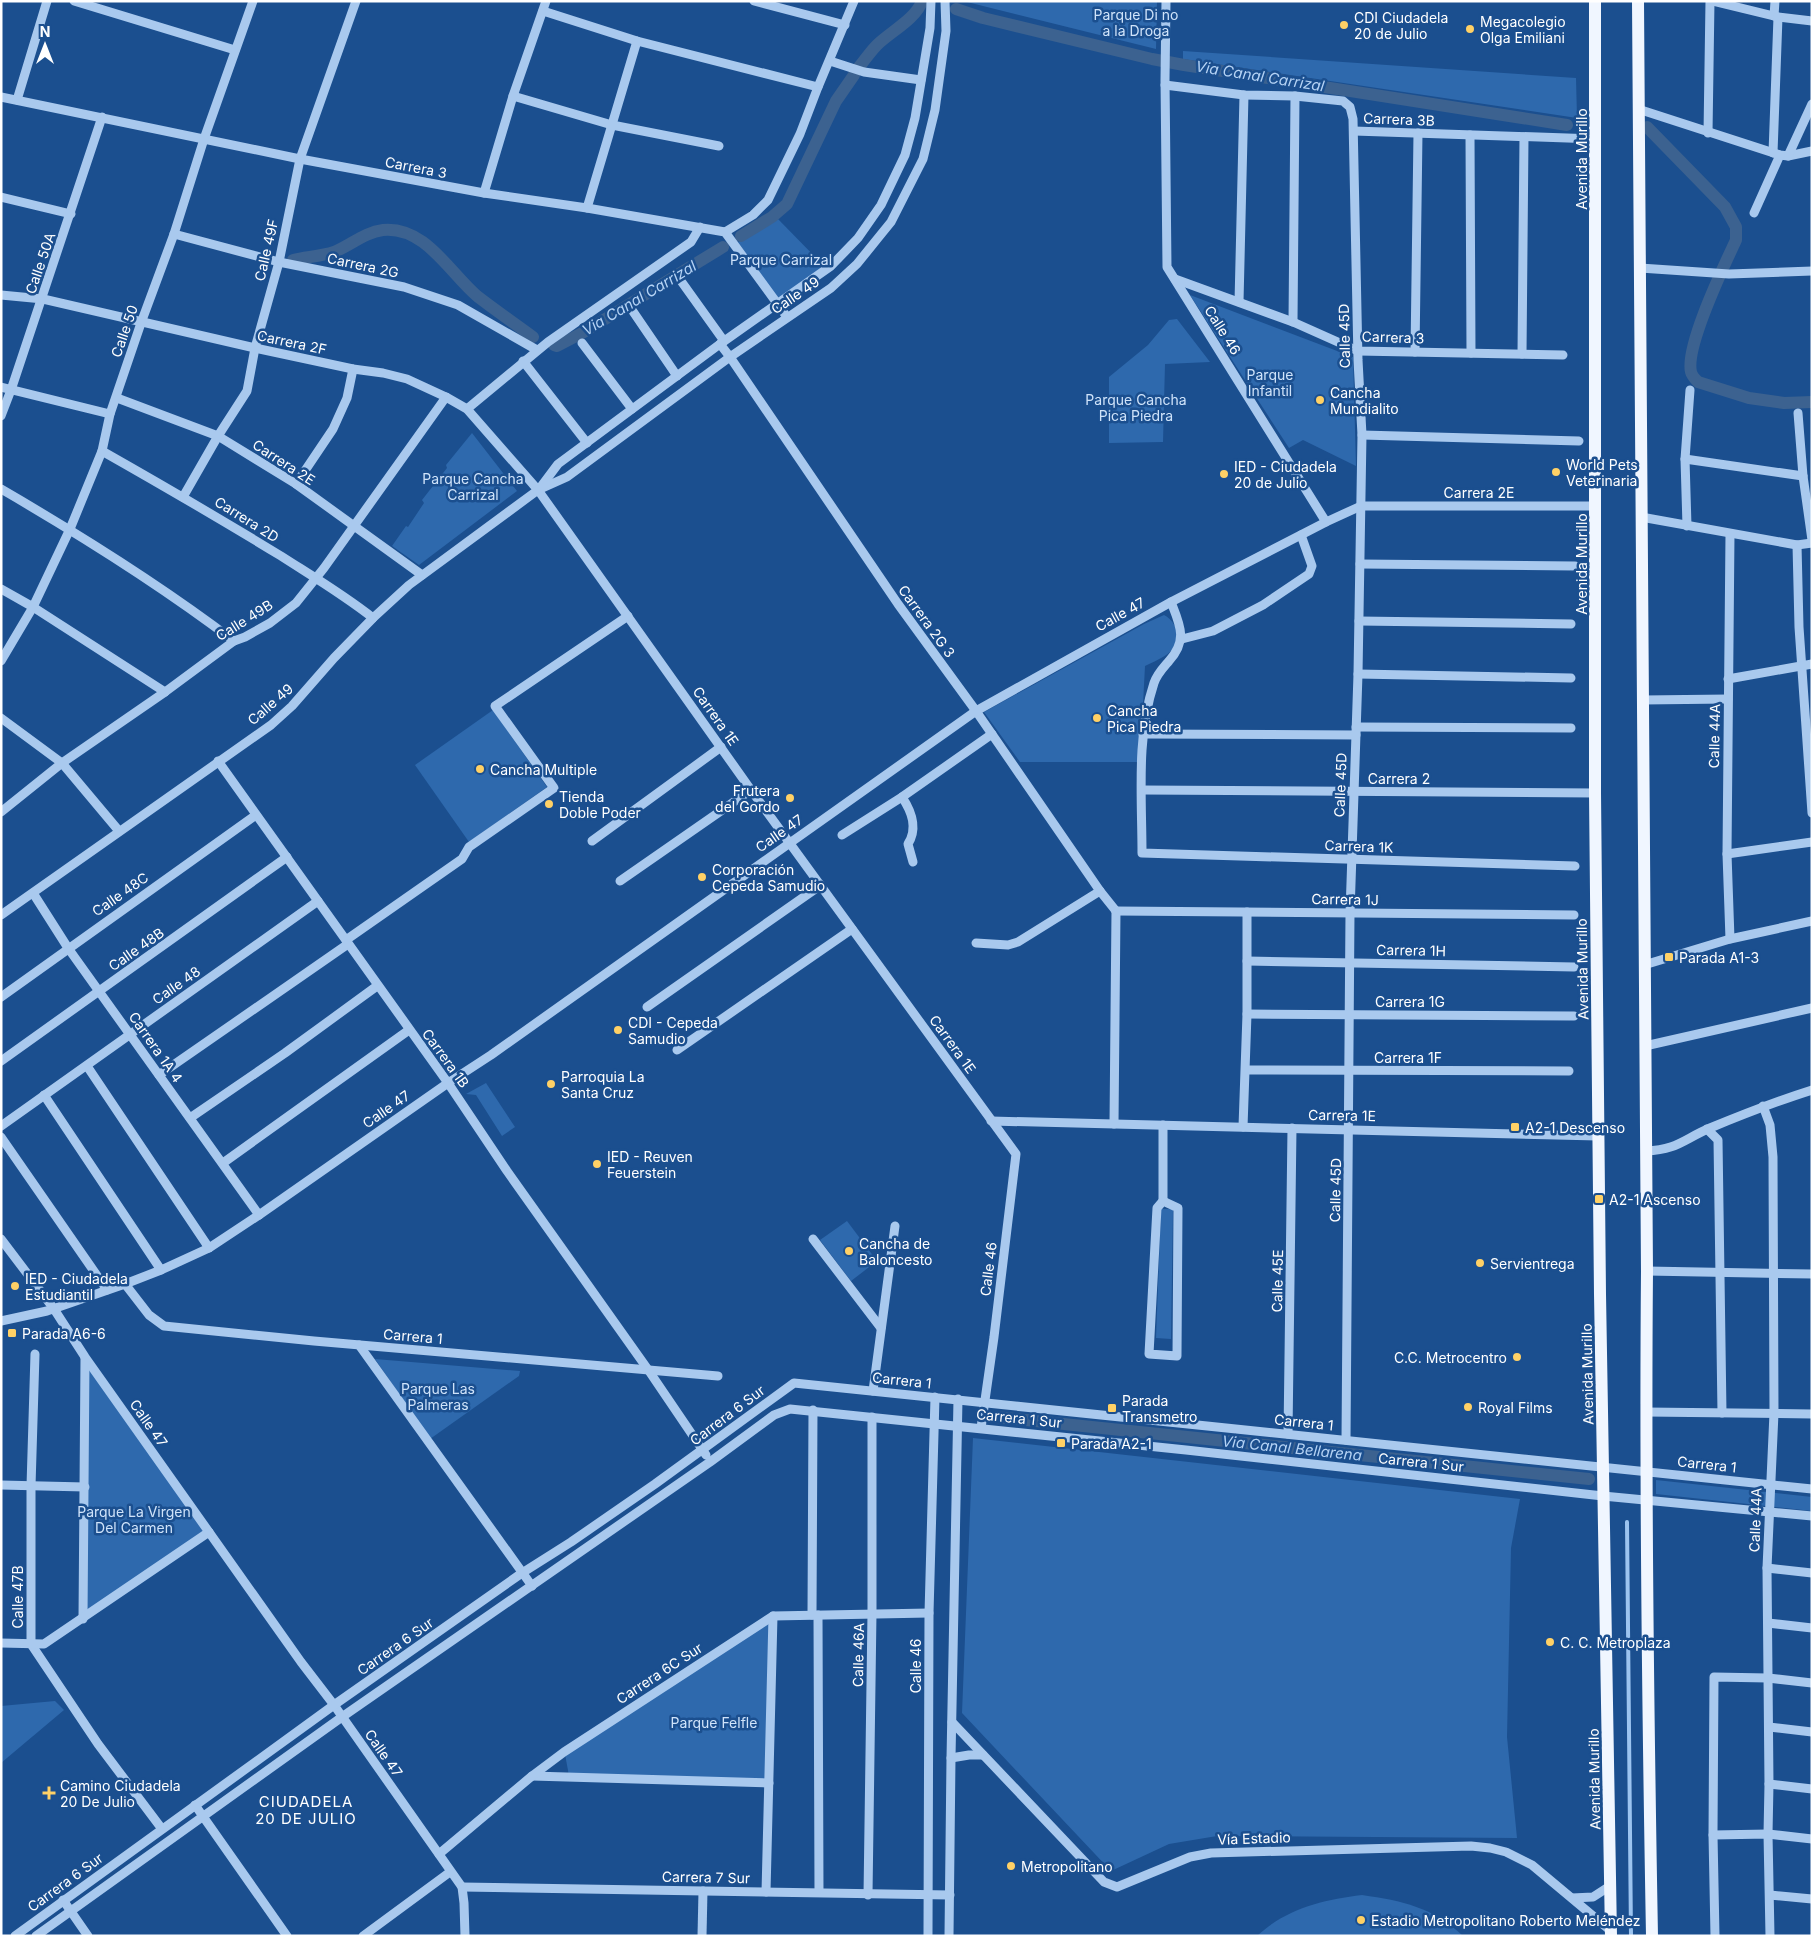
<svg xmlns="http://www.w3.org/2000/svg" width="1813" height="1937" viewBox="0 0 1813 1937" font-family="Inter,sans-serif">
<style>
.green{fill:#2e69ad}
.lines{fill:none;stroke-linecap:round;stroke-linejoin:round}
.stream{stroke:#9cc4f0;stroke-width:4}
.canal{stroke:#3c6290;stroke-width:12}
.minor{stroke:#a9c9ee;stroke-width:9}
.major{stroke:#f0f6ff;stroke-width:12}
.poi-dot{fill:#ffd166;stroke:#1b4f8f;stroke-width:2}
.labels{text-anchor:middle;dominant-baseline:central;stroke-width:5;stroke-linejoin:round;paint-order:stroke}
.park-label{font-size:14px;fill:#cfe3fa;stroke:#1b4f8f}
.poi-label{font-size:14px;fill:#fff;stroke:#1b4f8f;text-anchor:start}
.street-label{font-size:14px;fill:#fff;stroke:#1b4f8f}
.water-label{font-size:15px;font-style:italic;fill:#b5d3f5;stroke:#1b4f8f}
.neighbourhood-label{font-size:15px;letter-spacing:1px;fill:#fff;stroke:#1b4f8f}
</style>
<rect width="100%" height="100%" fill="#1b4f8f"/>
<g class="green">
<polygon points="963,1 1157,1 1156,49"/>
<polygon points="1183,51 1576,78 1577,118 1183,59"/>
<polygon points="777,218 824,266 777,300 738,242"/>
<polygon points="1190,295 1353,357 1356,466 1303,440 1289,448"/>
<polygon points="1177,319 1210,362 1165,364 1163,442 1109,443 1109,377 1148,345 1169,320"/>
<polygon points="472,433 517,491 419,565 392,546 406,526 408,527 424,503 422,500 447,468 446,465"/>
<path d="M1164 615C1178 622 1183 642 1170 652 1163 658 1153 662 1145 666L1140 762H1020L984 712 1144 624Z"/>
<polygon points="493,710 547,787 469,842 415,765"/>
<polygon points="486,1083 515,1127 502,1136 476,1095 466,1094"/>
<polygon points="1161,1209 1173,1209 1171,1339 1156,1338"/>
<polygon points="847,1221 877,1261 851,1281 820,1240"/>
<polygon points="86,1358 205,1532 83,1616"/>
<polygon points="375,1359 520,1371 519,1376 430,1439"/>
<polygon points="973,1438 1520,1499 1511,1548 1507,1737 1517,1838 1217,1836 1169,1844 1111,1871 962,1713"/>
<polygon points="1656,1480 1812,1497 1812,1511 1656,1494"/>
<polygon points="771,1619 768,1779 569,1776 565,1754"/>
<polygon points="55,1701 64,1710 1,1763 1,1706"/>
<path d="M1362 1895C1403 1901 1432 1907 1463 1936H1257C1287 1908 1323 1900 1362 1895Z"/>
</g>
<g class="lines">
<polyline class="stream" points="1627,1522 1631,1936"/>
<g class="canal">
<polyline points="956,9 983,18 1152,59 1184,65 1567,125"/>
<path d="M859 67C865 60 870 52 877 45 890 32 916 19 922 1"/>
<path d="M1647 127 1725 207 1736 227V240C1724 266 1685 346 1691 372 1692 376 1695 379 1698 382L1749 398 1784 403 1812 402"/>
<polyline points="741,236 772,217 787,204 836,101 854,75"/>
<path d="M293 260C306 257 322 256 334 252 351 245 365 232 383 230 425 226 449 272 477 296 495 310 514 323 533 337"/>
<polyline points="554,345 557,346 584,332 723,247"/>
<polyline points="996,1417 1589,1479"/>
</g>
<g class="minor">
<polyline points="74,1 235,50"/>
<polyline points="754,1 845,25"/>
<polyline points="1166,1 1165,80 1167,267 1326,522"/>
<polyline points="1712,1 1778,17 1812,21"/>
<polyline points="543,11 637,41 818,87"/>
<polyline points="1774,16 1775,1"/>
<polyline points="830,61 864,72 921,80"/>
<polyline points="1165,85 1244,95 1295,96 1343,101 1350,107 1353,119 1358,360 1362,435 1358,674 1350,913 1346,1440"/>
<polyline points="513,96 612,125 719,146"/>
<polyline points="1,97 300,159 484,193 587,208 725,232 787,317"/>
<polyline points="17,100 47,1"/>
<polyline points="1638,109 1780,155 1788,156 1812,151"/>
<polyline points="1354,131 1596,139"/>
<polyline points="1708,133 1710,1"/>
<polyline points="1470,135 1471,353"/>
<polyline points="1773,153 1778,17"/>
<polyline points="1788,156 1812,104"/>
<polyline points="484,193 513,96 546,1"/>
<polyline points="1,197 71,214"/>
<polyline points="587,208 637,41"/>
<polyline points="1754,213 1780,155"/>
<polyline points="725,232 753,215 768,200 800,134 818,87 854,1"/>
<polyline points="174,234 279,262 404,287 458,305 537,350"/>
<polyline points="1640,268 1729,274 1812,271"/>
<polyline points="1175,279 1293,322 1358,351 1563,355"/>
<polyline points="681,281 724,341"/>
<polyline points="1,295 43,299 255,348 353,369 383,373 407,379 446,397 467,409 538,490 751,790 1016,1154 994,1337 981,1428"/>
<polyline points="1239,302 1244,95"/>
<polyline points="632,310 677,376"/>
<polyline points="1293,322 1295,96"/>
<polyline points="582,343 632,409"/>
<polyline points="720,344 730,357 898,604 976,711 1100,891 1116,911"/>
<polyline points="1415,352 1418,133"/>
<polyline points="1522,354 1524,137"/>
<polyline points="523,361 587,443"/>
<polyline points="1,387 110,414"/>
<polyline points="117,398 218,436 296,484 422,575"/>
<polyline points="467,409 548,342 691,242 700,227"/>
<polyline points="1798,413 1803,476 1812,540"/>
<polyline points="1,416 11,390 102,117"/>
<polyline points="1362,435 1579,441"/>
<path d="M102 451C162 485 222 520 281 556 312 576 344 595 373 618"/>
<polyline points="1685,459 1803,476"/>
<polyline points="296,484 333,429 347,398 353,369"/>
<polyline points="540,488 558,464 720,344 831,266 858,238 881,205 905,155 915,118 930,28 931,1"/>
<path d="M1 489C82 536 160 585 234 641"/>
<polyline points="183,497 218,436 247,391 255,348 279,262 300,159 356,1"/>
<polyline points="1641,517 1797,545 1812,543"/>
<polyline points="1687,526 1685,459 1690,390"/>
<polyline points="1797,545 1799,627 1812,813"/>
<polyline points="1360,564 1575,566"/>
<polyline points="1,589 33,607 165,692"/>
<path d="M1171 602C1180 625 1188 640 1169 661 1163 668 1157 674 1154 683 1136 737 1142 797 1142 853L1575 866"/>
<polyline points="1359,621 1571,624"/>
<polyline points="1182,639 1213,631 1263,605 1309,574 1312,566 1301,535"/>
<polyline points="1,661 33,607 70,529 102,451 110,414 141,323 174,234 204,139 253,1"/>
<polyline points="1358,674 1571,678"/>
<polyline points="1728,679 1812,664"/>
<polyline points="1643,700 1728,699"/>
<polyline points="1,718 62,763 119,831"/>
<polyline points="1356,727 1571,728"/>
<polyline points="1143,734 1356,735"/>
<polyline points="218,761 448,1083 507,1171 649,1371 706,1455"/>
<polyline points="1142,790 1595,793"/>
<path d="M902 797C912 812 918 828 908 844L913 862"/>
<polyline points="1,812 62,763 165,692 234,641 245,637 270,623 296,603 324,568 446,397"/>
<polyline points="842,835 902,797 992,734"/>
<polyline points="592,841 721,747"/>
<polyline points="1727,854 1812,842"/>
<polyline points="620,881 751,790"/>
<polyline points="33,893 68,948 259,1215"/>
<polyline points="1116,911 1574,915"/>
<polyline points="1,915 271,725 292,706 334,658 373,618 409,585 538,490 567,477 730,357 831,288 857,264 878,238 891,222 923,159 935,110 946,31 945,1"/>
<polyline points="1730,939 1727,854 1730,534"/>
<polyline points="346,940 462,859 469,847 554,788 495,706 628,616"/>
<polyline points="976,943 1008,945 1018,942 1100,891"/>
<polyline points="1247,961 1574,967"/>
<polyline points="1644,965 1730,939 1812,921"/>
<polyline points="1,997 256,815"/>
<polyline points="647,1007 821,885"/>
<polyline points="1247,1014 1574,1016"/>
<polyline points="1645,1046 1812,1008"/>
<polyline points="677,1050 852,929"/>
<polyline points="1,1061 287,857"/>
<polyline points="87,1066 209,1248"/>
<polyline points="1246,1070 1569,1071"/>
<polyline points="159,1075 348,944"/>
<polyline points="44,1095 161,1270"/>
<polyline points="1763,1106 1770,1125 1773,1157 1774,1413 1767,1568 1769,1784 1768,1834 1770,1936"/>
<polyline points="190,1118 285,1053 377,986"/>
<polyline points="991,1121 1598,1136"/>
<polyline points="1114,1124 1116,911"/>
<polyline points="1,1126 318,901"/>
<polyline points="1243,1127 1247,1014 1247,912"/>
<polyline points="1707,1129 1718,1140 1722,1413"/>
<polyline points="1,1137 107,1290"/>
<path d="M1646 1151C1677 1150 1684 1139 1710 1128 1744 1114 1777 1101 1812 1090"/>
<polyline points="223,1163 409,1030"/>
<polygon points="1163,1201 1178,1208 1177,1356 1149,1354 1157,1208"/>
<polyline points="1163,1201 1163,1125"/>
<polyline points="1,1239 54,1309 85,1357 301,1662 334,1705 462,1887 464,1903 465,1936"/>
<polyline points="813,1239 881,1328"/>
<polyline points="1647,1271 1812,1274"/>
<polyline points="125,1284 149,1315 164,1326 314,1341 718,1376"/>
<polyline points="1,1321 47,1311 125,1284 161,1270 209,1248 259,1215 448,1083 491,1055 976,711 1171,602 1326,522 1361,506 1596,506"/>
<polyline points="359,1345 532,1586"/>
<polyline points="35,1354 31,1486 31,1644 98,1744 162,1829"/>
<polyline points="873,1391 895,1226"/>
<polyline points="1646,1412 1812,1414"/>
<polyline points="1288,1434 1292,1128"/>
<polyline points="1,1485 85,1487"/>
<polyline points="1767,1568 1812,1573"/>
<polyline points="812,1615 813,1410"/>
<polyline points="818,1615 819,1892"/>
<polyline points="83,1619 85,1358"/>
<polyline points="1768,1623 1812,1628"/>
<polyline points="1,1643 44,1644 209,1532"/>
<polyline points="952,1722 1104,1882 1117,1887 1190,1857 1211,1853 1471,1846 1490,1848 1506,1852 1532,1865 1611,1931"/>
<polyline points="1769,1727 1812,1732"/>
<polyline points="951,1758 969,1755 983,1755"/>
<polyline points="532,1776 769,1783"/>
<polyline points="1769,1784 1812,1789"/>
<polyline points="195,1805 287,1936"/>
<polyline points="1713,1835 1768,1834 1812,1839"/>
<polyline points="439,1854 532,1776 564,1752 773,1616 929,1613"/>
<polyline points="462,1887 950,1895"/>
<polyline points="766,1892 773,1616"/>
<polyline points="868,1895 872,1613 872,1417"/>
<polyline points="1770,1895 1812,1899"/>
<polyline points="1572,1898 1593,1897 1610,1886"/>
<polyline points="63,1900 88,1936"/>
<polyline points="15,1936 334,1705 522,1573 571,1542 655,1484 794,1383 1812,1489"/>
<polyline points="36,1936 342,1717 710,1462 774,1415 790,1409 1186,1450 1603,1496 1812,1516"/>
<polyline points="363,1936 450,1872"/>
<polyline points="702,1936 703,1891"/>
<polyline points="928,1936 929,1613 935,1397"/>
<polyline points="949,1936 951,1758 958,1399"/>
<polyline points="1715,1936 1713,1835 1714,1677 1768,1678 1812,1683"/>
</g>
<g class="major">
<polyline points="1595,1 1595,793 1600,1294 1611,1936"/>
<path d="M1638 1 1647 1271C1645 1493 1648 1714 1652 1936"/>
</g>
</g>
<g class="poi-dot">
<circle cx="1344" cy="25" r="5"/>
<circle cx="1470" cy="29" r="5"/>
<circle cx="1320" cy="400" r="5"/>
<circle cx="1556" cy="472" r="5"/>
<circle cx="1224" cy="474" r="5"/>
<circle cx="1097" cy="718" r="5"/>
<circle cx="480" cy="769" r="5"/>
<circle cx="790" cy="798" r="5"/>
<circle cx="549" cy="804" r="5"/>
<circle cx="702" cy="877" r="5"/>
<rect x="1664" y="952" width="10" height="10" rx="2.5"/>
<circle cx="618" cy="1030" r="5"/>
<circle cx="551" cy="1084" r="5"/>
<rect x="1510" y="1122" width="10" height="10" rx="2.5"/>
<circle cx="597" cy="1164" r="5"/>
<rect x="1594" y="1194" width="10" height="10" rx="2.5"/>
<circle cx="849" cy="1251" r="5"/>
<circle cx="1480" cy="1263" r="5"/>
<circle cx="15" cy="1286" r="5"/>
<rect x="7" y="1328" width="10" height="10" rx="2.5"/>
<circle cx="1517" cy="1357" r="5"/>
<circle cx="1468" cy="1407" r="5"/>
<rect x="1107" y="1403" width="10" height="10" rx="2.5"/>
<rect x="1056" y="1438" width="10" height="10" rx="2.5"/>
<circle cx="1550" cy="1642" r="5"/>
<path d="M46.5 1785.5h5v5h5v5h-5v5h-5v-5h-5v-5h5z"/>
<circle cx="1011" cy="1866" r="5"/>
<circle cx="1361" cy="1920" r="5"/>
</g>
<g class="labels">
<g class="park-label">
<text x="1136" y="14">Parque Di no<tspan x="1136" dy="16">a la Droga</tspan></text>
<text x="781" y="259">Parque Carrizal</text>
<text x="1270" y="374">Parque<tspan x="1270" dy="16">Infantil</tspan></text>
<text x="1136" y="399">Parque Cancha<tspan x="1136" dy="16">Pica Piedra</tspan></text>
<text x="473" y="478">Parque Cancha<tspan x="473" dy="16">Carrizal</tspan></text>
<text x="438" y="1388">Parque Las<tspan x="438" dy="16">Palmeras</tspan></text>
<text x="134" y="1511">Parque La Virgen<tspan x="134" dy="16">Del Carmen</tspan></text>
<text x="714" y="1722">Parque Felfle</text>
</g>
<g class="poi-label">
<text x="1354" y="17">CDI Ciudadela<tspan x="1354" dy="16">20 de Julio</tspan></text>
<text x="1480" y="21">Megacolegio<tspan x="1480" dy="16">Olga Emiliani</tspan></text>
<text x="1330" y="392">Cancha<tspan x="1330" dy="16">Mundialito</tspan></text>
<text x="1566" y="464">World Pets<tspan x="1566" dy="16">Veterinaria</tspan></text>
<text x="1234" y="466">IED - Ciudadela<tspan x="1234" dy="16">20 de Julio</tspan></text>
<text x="1107" y="710">Cancha<tspan x="1107" dy="16">Pica Piedra</tspan></text>
<text x="490" y="769">Cancha Multiple</text>
<text x="780" y="790" text-anchor="end">Frutera<tspan x="780" dy="16">del Gordo</tspan></text>
<text x="559" y="796">Tienda<tspan x="559" dy="16">Doble Poder</tspan></text>
<text x="712" y="869">Corporación<tspan x="712" dy="16">Cepeda Samudio</tspan></text>
<text x="1679" y="957">Parada A1-3</text>
<text x="628" y="1022">CDI - Cepeda<tspan x="628" dy="16">Samudio</tspan></text>
<text x="561" y="1076">Parroquia La<tspan x="561" dy="16">Santa Cruz</tspan></text>
<text x="1525" y="1127">A2-1 Descenso</text>
<text x="607" y="1156">IED - Reuven<tspan x="607" dy="16">Feuerstein</tspan></text>
<text x="1609" y="1199">A2-1 Ascenso</text>
<text x="859" y="1243">Cancha de<tspan x="859" dy="16">Baloncesto</tspan></text>
<text x="1490" y="1263">Servientrega</text>
<text x="25" y="1278">IED - Ciudadela<tspan x="25" dy="16">Estudiantil</tspan></text>
<text x="22" y="1333">Parada A6-6</text>
<text x="1507" y="1357" text-anchor="end">C.C. Metrocentro</text>
<text x="1122" y="1400">Parada<tspan x="1122" dy="16">Transmetro</tspan></text>
<text x="1478" y="1407">Royal Films</text>
<text x="1071" y="1443">Parada A2-1</text>
<text x="1560" y="1642">C. C. Metroplaza</text>
<text x="60" y="1785">Camino Ciudadela<tspan x="60" dy="16">20 De Julio</tspan></text>
<text x="1021" y="1866">Metropolitano</text>
<text x="1371" y="1920">Estadio Metropolitano Roberto Meléndez</text>
</g>
<g class="street-label">
<text transform="translate(1399 119) rotate(2)">Carrera 3B</text>
<text transform="translate(1581 159) rotate(-90)">Avenida Murillo</text>
<text transform="translate(416 167) rotate(11)">Carrera 3</text>
<text transform="translate(266 250) rotate(-77)">Calle 49F</text>
<text transform="translate(40 263) rotate(-71)">Calle 50A</text>
<text transform="translate(363 265) rotate(12)">Carrera 2G</text>
<text transform="translate(795 295) rotate(-34)">Calle 49</text>
<text transform="translate(1223 330) rotate(58)">Calle 46</text>
<text transform="translate(124 331) rotate(-71)">Calle 50</text>
<text transform="translate(1344 336) rotate(-91)">Calle 45D</text>
<text transform="translate(1393 337) rotate(2)">Carrera 3</text>
<text transform="translate(292 342) rotate(12)">Carrera 2F</text>
<text transform="translate(284 462) rotate(33)">Carrera 2E</text>
<text x="1479" y="492">Carrera 2E</text>
<text transform="translate(247 519) rotate(32)">Carrera 2D</text>
<text transform="translate(1581 564) rotate(-90)">Avenida Murillo</text>
<text transform="translate(1120 614) rotate(-29)">Calle 47</text>
<text transform="translate(244 620) rotate(-32)">Calle 49B</text>
<text transform="translate(927 621) rotate(54)">Carrera 2G 3</text>
<text transform="translate(270 704) rotate(-41)">Calle 49</text>
<text transform="translate(716 716) rotate(55)">Carrera 1E</text>
<text transform="translate(1714 736) rotate(-89)">Calle 44A</text>
<text x="1399" y="778">Carrera 2</text>
<text transform="translate(1340 785) rotate(-88)">Calle 45D</text>
<text transform="translate(779 833) rotate(-35)">Calle 47</text>
<text transform="translate(1359 846) rotate(2)">Carrera 1K</text>
<text transform="translate(120 894) rotate(-35)">Calle 48C</text>
<text transform="translate(1345 899) rotate(1)">Carrera 1J</text>
<text transform="translate(136 949) rotate(-35)">Calle 48B</text>
<text transform="translate(1411 950) rotate(1)">Carrera 1H</text>
<text transform="translate(1582 969) rotate(-91)">Avenida Murillo</text>
<text transform="translate(176 985) rotate(-35)">Calle 48</text>
<text x="1410" y="1001">Carrera 1G</text>
<text transform="translate(953 1044) rotate(54)">Carrera 1E</text>
<text transform="translate(156 1047) rotate(55)">Carrera 1A 4</text>
<text x="1408" y="1057">Carrera 1F</text>
<text transform="translate(446 1058) rotate(54)">Carrera 1B</text>
<text transform="translate(386 1109) rotate(-35)">Calle 47</text>
<text transform="translate(1342 1115) rotate(1)">Carrera 1E</text>
<text transform="translate(1335 1190) rotate(-89)">Calle 45D</text>
<text transform="translate(988 1269) rotate(-83)">Calle 46</text>
<text transform="translate(1277 1281) rotate(-89)">Calle 45E</text>
<text transform="translate(413 1336) rotate(5)">Carrera 1</text>
<text transform="translate(1587 1374) rotate(-91)">Avenida Murillo</text>
<text transform="translate(902 1380) rotate(6)">Carrera 1</text>
<text transform="translate(727 1415) rotate(-37)">Carrera 6 Sur</text>
<text transform="translate(1019 1418) rotate(6)">Carrera 1 Sur</text>
<text transform="translate(1304 1422) rotate(6)">Carrera 1</text>
<text transform="translate(149 1423) rotate(55)">Calle 47</text>
<text transform="translate(1421 1462) rotate(6)">Carrera 1 Sur</text>
<text transform="translate(1707 1464) rotate(6)">Carrera 1</text>
<text transform="translate(1755 1520) rotate(-88)">Calle 44A</text>
<text transform="translate(17 1597) rotate(-90)">Calle 47B</text>
<text transform="translate(395 1646) rotate(-35)">Carrera 6 Sur</text>
<text transform="translate(858 1655) rotate(-89)">Calle 46A</text>
<text transform="translate(915 1666) rotate(-90)">Calle 46</text>
<text transform="translate(659 1673) rotate(-33)">Carrera 6C Sur</text>
<text transform="translate(384 1753) rotate(55)">Calle 47</text>
<text transform="translate(1594 1779) rotate(-91)">Avenida Murillo</text>
<text transform="translate(1254 1838) rotate(-2)">Vía Estadio</text>
<text transform="translate(706 1877) rotate(1)">Carrera 7 Sur</text>
<text transform="translate(65 1882) rotate(-36)">Carrera 6 Sur</text>
</g>
<g class="water-label">
<text transform="translate(1260 76) rotate(9)">Via Canal Carrizal</text>
<text transform="translate(639 298) rotate(-31)">Via Canal Carrizal</text>
<text transform="translate(1292 1448) rotate(6)">Via Canal Bellarena</text>
</g>
<g class="neighbourhood-label">
<text x="306" y="1801">CIUDADELA<tspan x="306" dy="17">20 DE JULIO</tspan></text>
</g>
</g>
<rect width="1813" height="1937" fill="none" stroke="#ffffff" stroke-width="5"/>
<g transform="translate(45 45)" stroke="#1b4f8f" stroke-width="4" paint-order="stroke">
<path d="M0-4L9 19L0 12L-9 19Z" fill="#ffffff"/>
<text y="-8" font-size="14" font-weight="bold" text-anchor="middle" fill="#ffffff">N</text>
</g>
</svg>
